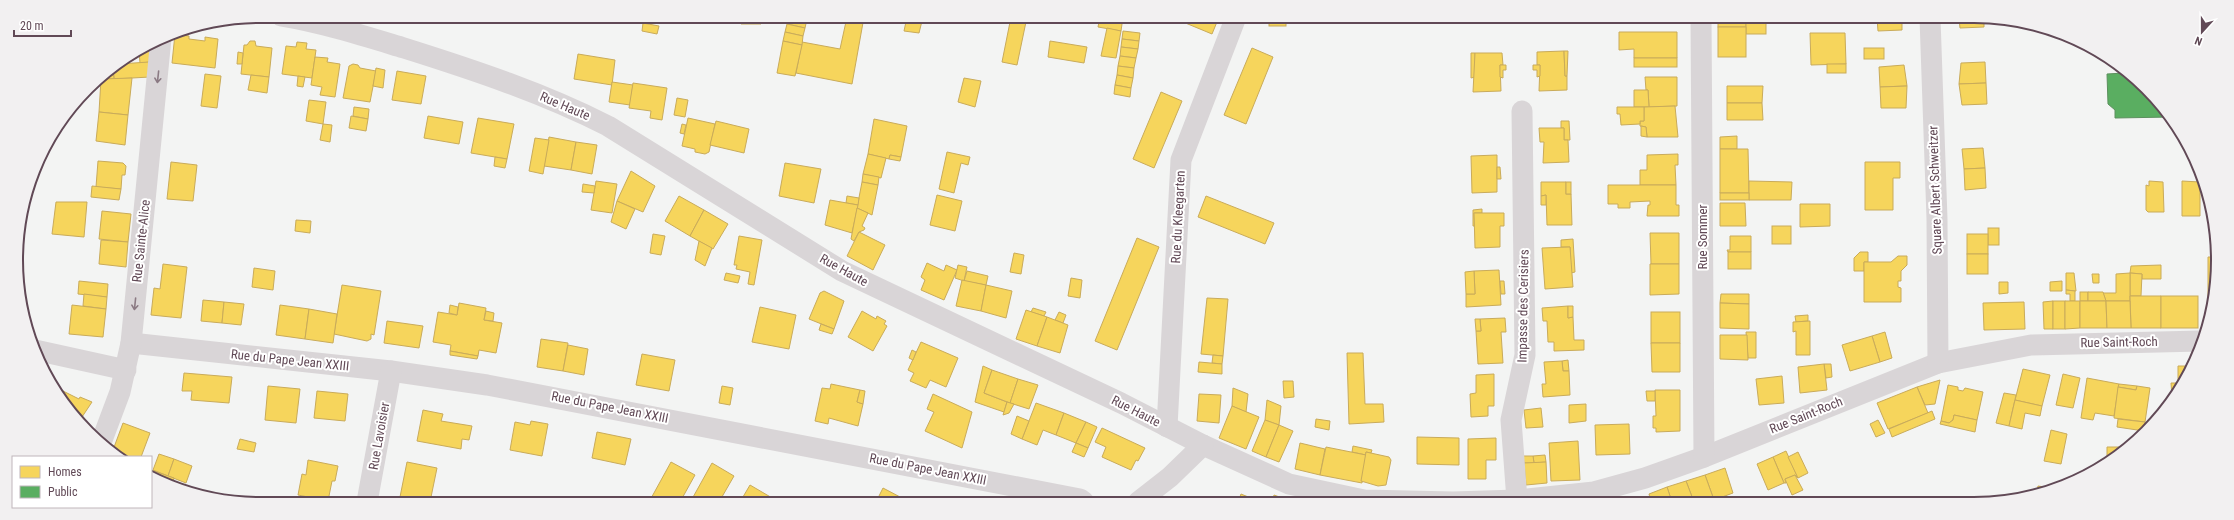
<svg xmlns="http://www.w3.org/2000/svg" width="2234" height="520" viewBox="0 0 2234 520" font-family="'Roboto Condensed',sans-serif">
<style>
.homes{fill:#f6d55c;stroke:#c9ab5a}
.public{fill:#5aae61;stroke:#5c905e}
.lines{fill:none;stroke-linecap:round;stroke-linejoin:round}
.minor{stroke:#d9d5d7;stroke-width:21}
.oneway{stroke:#8b7a83}
.labels{text-anchor:middle;dominant-baseline:central;stroke-width:4;stroke-linejoin:round;paint-order:stroke}
.street-label{font-size:13px;fill:#614956;stroke:#fff}
.rim{fill:none;stroke:#614956;stroke-width:2}
</style>
<rect width="100%" height="100%" fill="#f3f4f3"/>
<g class="homes">
<polygon points="742,17 760,17 761,24 741,24"/>
<polygon points="789,17 807,19 805,28 787,24"/>
<polygon points="847,17 864,17 852,84 796,73 802,42 840,49"/>
<polygon points="907,17 923,17 919,33 904,31"/>
<polygon points="1011,17 1027,17 1017,65 1002,62"/>
<polygon points="1100,17 1123,17 1121,31 1098,27"/>
<polygon points="1171,17 1219,17 1212,34"/>
<rect x="1269" y="17" width="17" height="9"/>
<rect x="1718" y="18" width="28" height="9"/>
<rect x="1746" y="18" width="20" height="16"/>
<polygon points="1877,18 1902,18 1902,30 1878,31"/>
<polygon points="1959,18 1984,18 1984,27 1960,28"/>
<polygon points="643,23 659,26 657,34 642,31"/>
<polygon points="787,24 805,28 803,36 785,32"/>
<rect x="1718" y="27" width="28" height="30"/>
<polygon points="1107,28 1121,31 1116,58 1101,56"/>
<polygon points="1123,31 1140,33 1139,41 1122,39"/>
<polygon points="785,32 803,36 802,45 783,41"/>
<polygon points="1619,32 1677,32 1677,58 1634,58 1634,49 1619,50"/>
<polygon points="1810,33 1845,33 1846,64 1811,65"/>
<polygon points="175,34 189,36 189,39 205,41 205,37 218,39 215,68 172,63"/>
<polygon points="1122,39 1139,41 1138,49 1121,47"/>
<polygon points="250,41 255,41 256,46 272,48 269,77 241,74 244,45 247,45"/>
<polygon points="783,41 802,45 795,76 777,73"/>
<polygon points="1050,41 1087,47 1084,63 1048,57"/>
<polygon points="297,42 307,43 306,49 316,50 312,78 282,74 286,46 296,47"/>
<polygon points="1121,47 1138,49 1136,58 1120,56"/>
<polygon points="1252,48 1273,57 1246,124 1224,115"/>
<rect x="1864" y="48" width="20" height="11"/>
<polygon points="152,51 151,62 140,63 139,52"/>
<polygon points="1564,51 1565,76 1567,76 1567,90 1539,91 1540,65 1537,65 1537,52"/>
<polygon points="1564,51 1568,51 1567,76 1565,76"/>
<polygon points="238,52 243,53 242,64 237,64"/>
<polygon points="1471,53 1475,53 1475,77 1471,78"/>
<polygon points="1475,53 1502,53 1503,65 1500,65 1501,91 1473,92"/>
<polygon points="578,54 615,60 612,85 574,79"/>
<polygon points="1120,56 1136,58 1134,68 1118,66"/>
<polygon points="315,57 328,58 327,62 340,64 335,97 320,95 322,87 311,85"/>
<rect x="1634" y="58" width="43" height="9"/>
<polygon points="149,62 150,77 114,79 113,68 119,64"/>
<polygon points="1985,62 1986,83 1959,84 1961,63"/>
<polygon points="353,64 358,65 360,68 376,71 370,102 343,98 349,66"/>
<rect x="1827" y="64" width="19" height="9"/>
<polygon points="1500,65 1506,65 1506,70 1503,70 1503,78 1500,77"/>
<polygon points="1533,65 1540,65 1540,76 1537,77 1537,70 1533,70"/>
<polygon points="1904,65 1907,86 1880,87 1879,67"/>
<polygon points="1118,66 1134,68 1133,78 1117,75"/>
<polygon points="113,68 114,79 106,79 106,73"/>
<polygon points="376,68 385,70 383,88 373,86"/>
<polygon points="397,71 426,76 421,104 392,100"/>
<polygon points="205,74 221,76 217,108 201,106"/>
<polygon points="251,75 269,77 267,93 248,90"/>
<polygon points="1117,75 1133,78 1131,88 1115,85"/>
<polygon points="298,76 305,77 303,87 297,86"/>
<polygon points="1645,77 1677,77 1677,106 1649,107 1648,90 1646,90"/>
<polygon points="132,78 128,115 99,112 101,79"/>
<polygon points="964,78 981,81 975,107 958,102"/>
<polygon points="612,82 633,85 630,105 609,102"/>
<polygon points="633,83 667,88 662,120 650,118 651,111 629,108"/>
<polygon points="1986,83 1987,104 1962,105 1959,84"/>
<polygon points="1115,85 1131,88 1130,97 1114,94"/>
<polygon points="1727,86 1763,86 1762,103 1727,103"/>
<polygon points="1907,86 1906,108 1881,108 1880,87"/>
<polygon points="1634,90 1648,90 1649,107 1634,107"/>
<polygon points="1161,92 1182,101 1154,168 1133,159"/>
<polygon points="677,98 688,100 685,117 674,115"/>
<polygon points="309,100 326,102 323,124 306,121"/>
<polygon points="1727,103 1762,103 1763,120 1727,120"/>
<polygon points="1675,106 1678,137 1647,137 1646,127 1640,126 1640,121 1644,121 1644,107"/>
<polygon points="354,107 369,109 368,119 353,116"/>
<polygon points="1617,107 1644,107 1644,121 1640,121 1640,124 1621,125 1620,114 1617,114"/>
<polygon points="99,112 128,115 125,145 96,141"/>
<polygon points="351,116 368,119 366,131 349,128"/>
<polygon points="428,116 463,122 459,144 424,138"/>
<polygon points="478,118 514,124 507,159 471,153"/>
<polygon points="688,118 715,124 709,152 705,154 695,152 695,149 682,146"/>
<polygon points="874,119 907,126 901,157 890,155 889,159 868,154"/>
<polygon points="716,121 749,129 744,153 710,145"/>
<polygon points="1561,121 1569,121 1570,140 1564,140 1564,128 1561,128"/>
<polygon points="323,124 332,125 330,142 320,140"/>
<polygon points="682,124 686,125 684,134 680,133"/>
<polygon points="1641,126 1646,127 1647,137 1641,136"/>
<polygon points="1539,128 1564,128 1564,140 1568,140 1569,162 1543,163 1544,142 1540,142"/>
<polygon points="1737,136 1737,149 1720,149 1720,137"/>
<polygon points="549,137 576,142 571,170 544,166"/>
<polygon points="535,138 549,140 543,174 529,171"/>
<polygon points="576,142 597,145 592,174 571,170"/>
<polygon points="1983,148 1985,168 1964,169 1962,149"/>
<polygon points="1720,149 1748,149 1749,193 1720,193"/>
<polygon points="947,152 970,157 968,165 961,163 954,193 939,189"/>
<polygon points="868,154 886,158 881,178 863,174"/>
<polygon points="1678,154 1678,165 1675,165 1676,185 1640,185 1640,170 1647,170 1647,155"/>
<polygon points="890,155 901,157 900,161 889,159"/>
<polygon points="1497,155 1497,192 1472,193 1471,156"/>
<polygon points="495,157 507,159 505,168 494,166"/>
<polygon points="98,161 123,163 126,166 125,175 122,175 121,189 96,187"/>
<polygon points="171,162 197,165 193,201 167,199"/>
<polygon points="1865,162 1900,162 1900,178 1893,178 1893,210 1865,210"/>
<polygon points="785,163 821,169 814,203 779,196"/>
<polygon points="1497,167 1500,167 1501,179 1497,179"/>
<polygon points="1985,168 1986,188 1965,190 1964,169"/>
<polygon points="631,171 655,186 643,212 617,201"/>
<polygon points="863,174 879,177 878,185 862,182"/>
<polygon points="596,181 617,184 612,213 591,210"/>
<polygon points="1749,181 1792,182 1791,200 1749,200"/>
<polygon points="2149,181 2163,182 2164,212 2148,212 2146,210 2146,185 2149,186"/>
<polygon points="2182,181 2200,182 2200,216 2182,216"/>
<polygon points="862,182 878,185 872,215 857,208"/>
<polygon points="1541,182 1566,182 1566,194 1571,194 1572,225 1547,225 1546,195 1541,196"/>
<rect x="1566" y="182" width="5" height="12"/>
<polygon points="583,184 595,186 594,193 582,192"/>
<polygon points="1608,185 1676,185 1676,205 1679,205 1679,216 1647,216 1648,205 1650,205 1650,201 1630,202 1630,208 1618,208 1618,204 1608,204"/>
<polygon points="92,186 121,189 119,200 91,197"/>
<rect x="1720" y="193" width="29" height="7"/>
<polygon points="937,195 962,201 955,231 930,225"/>
<polygon points="1546,195 1546,205 1541,205 1541,196"/>
<polygon points="679,196 704,210 690,236 665,221"/>
<polygon points="847,196 859,198 858,205 846,203"/>
<polygon points="1206,196 1274,223 1265,244 1198,217"/>
<polygon points="830,200 858,205 852,233 825,225"/>
<polygon points="617,201 635,209 626,229 611,222"/>
<polygon points="56,202 87,202 84,237 52,234"/>
<polygon points="1720,203 1745,203 1746,226 1720,226"/>
<polygon points="1800,204 1830,204 1830,226 1800,227"/>
<polygon points="857,208 868,213 862,226 865,228 864,230 859,232 854,241 851,239"/>
<polygon points="1482,209 1482,213 1474,213 1475,226 1473,226 1473,210"/>
<polygon points="704,210 728,224 713,249 690,236"/>
<polygon points="102,211 131,214 128,242 99,239"/>
<polygon points="1474,213 1504,213 1504,226 1500,226 1500,247 1475,248"/>
<polygon points="296,220 311,221 310,233 295,231"/>
<rect x="1772" y="226" width="19" height="18"/>
<rect x="1988" y="228" width="11" height="17"/>
<polygon points="859,232 885,245 873,270 847,256"/>
<polygon points="1650,233 1679,233 1679,264 1651,264"/>
<polygon points="653,234 665,236 661,255 650,253"/>
<rect x="1967" y="234" width="21" height="20"/>
<polygon points="739,236 762,240 754,285 748,284 750,272 736,269 737,265 734,265"/>
<polygon points="1730,236 1751,236 1751,252 1728,252 1727,250 1730,250"/>
<polygon points="1137,238 1159,247 1117,350 1095,341"/>
<polygon points="1573,239 1575,272 1571,273 1570,247 1561,247 1561,240"/>
<polygon points="101,240 128,242 126,267 99,264"/>
<polygon points="699,241 712,248 705,266 695,260"/>
<polygon points="1570,247 1573,287 1545,289 1542,248"/>
<rect x="1728" y="252" width="23" height="17"/>
<polygon points="1860,252 1868,252 1868,262 1864,262 1864,271 1854,271 1854,258"/>
<polygon points="1014,253 1024,255 1021,274 1010,272"/>
<rect x="1967" y="254" width="21" height="20"/>
<polygon points="1898,256 1907,256 1907,265 1901,271 1901,281 1898,281 1898,287 1901,288 1901,302 1864,302 1864,262 1891,262"/>
<polygon points="2208,257 2214,257 2216,292 2210,310 2208,310"/>
<polygon points="927,263 944,271 946,265 957,270 944,300 921,290 925,280 921,277"/>
<polygon points="163,264 187,267 181,318 151,315 154,288 160,289"/>
<polygon points="1650,264 1679,264 1679,294 1650,295"/>
<polygon points="958,265 967,267 964,281 955,278"/>
<polygon points="2161,265 2161,279 2142,279 2142,274 2130,273 2131,266"/>
<polygon points="254,268 275,271 273,290 252,287"/>
<polygon points="1499,270 1501,305 1466,307 1466,294 1475,294 1474,271"/>
<polygon points="967,271 988,276 986,285 964,281"/>
<polygon points="1474,271 1475,294 1466,294 1465,272"/>
<polygon points="726,273 740,276 738,283 724,280"/>
<polygon points="2066,273 2074,273 2076,291 2066,290"/>
<polygon points="2130,273 2142,274 2141,296 2130,296"/>
<polygon points="2130,273 2130,301 2106,301 2103,293 2116,293 2116,274"/>
<polygon points="2092,274 2099,274 2099,283 2093,283"/>
<polygon points="1071,278 1082,280 1080,298 1068,296"/>
<polygon points="962,280 986,285 981,311 956,306"/>
<polygon points="79,281 108,284 107,297 78,294"/>
<polygon points="1500,281 1504,281 1505,294 1501,294"/>
<polygon points="2062,281 2062,291 2050,291 2050,282"/>
<polygon points="1999,282 2008,282 2008,293 1999,294"/>
<polygon points="342,285 381,291 374,335 371,334 371,339 367,341 334,334"/>
<polygon points="986,285 1012,291 1006,318 981,311"/>
<polygon points="2066,290 2075,291 2075,301 2070,301 2070,294 2066,294"/>
<polygon points="824,291 844,301 834,329 809,319 820,293"/>
<rect x="2080" y="292" width="8" height="9"/>
<polygon points="2088,292 2103,292 2106,301 2088,301"/>
<polygon points="84,294 107,297 106,309 83,306"/>
<polygon points="1721,294 1749,294 1749,304 1720,303"/>
<polygon points="2130,296 2161,296 2161,328 2131,328"/>
<rect x="2161" y="296" width="37" height="32"/>
<polygon points="1207,298 1228,299 1223,356 1201,354"/>
<polygon points="203,300 224,302 222,323 201,321"/>
<polygon points="2053,301 2053,329 2044,329 2043,302"/>
<rect x="2053" y="301" width="12" height="28"/>
<polygon points="2065,301 2080,301 2080,328 2065,329"/>
<polygon points="2080,301 2106,301 2107,328 2080,328"/>
<polygon points="2106,301 2130,301 2131,328 2107,328"/>
<polygon points="224,302 244,304 241,325 222,323"/>
<polygon points="2024,302 2025,329 1984,330 1983,303"/>
<polygon points="459,303 486,308 484,320 502,323 496,353 479,350 478,356 450,351 451,345 433,342 438,312 457,315"/>
<polygon points="1720,303 1749,304 1749,329 1720,328"/>
<polygon points="72,305 106,309 103,337 69,334"/>
<polygon points="280,305 309,309 305,339 276,335"/>
<polygon points="450,305 458,307 457,315 449,313"/>
<polygon points="1568,306 1568,318 1573,317 1574,340 1584,340 1584,350 1554,351 1554,342 1548,342 1547,321 1543,321 1542,308"/>
<polygon points="1568,306 1573,306 1573,317 1568,318"/>
<polygon points="760,307 796,315 789,349 752,342"/>
<polygon points="1033,308 1046,312 1044,316 1031,312"/>
<polygon points="309,309 337,314 333,343 305,339"/>
<polygon points="1026,310 1047,317 1037,346 1016,339"/>
<polygon points="486,311 494,313 493,321 484,320"/>
<polygon points="862,311 876,319 877,316 886,321 884,324 887,326 873,351 848,337"/>
<polygon points="1059,312 1066,315 1063,323 1055,320"/>
<rect x="1651" y="312" width="29" height="31"/>
<polygon points="1808,315 1808,321 1796,322 1795,316"/>
<polygon points="1047,317 1068,325 1060,353 1037,346"/>
<polygon points="1505,318 1506,332 1501,332 1503,363 1478,364 1476,331 1481,331 1480,319"/>
<polygon points="1475,319 1480,319 1481,331 1476,331"/>
<polygon points="387,321 423,326 419,348 384,343"/>
<polygon points="1810,321 1810,355 1796,355 1796,331 1793,332 1793,322"/>
<polygon points="821,324 834,329 832,334 819,330"/>
<polygon points="1746,332 1756,332 1756,358 1748,358"/>
<polygon points="1885,332 1892,358 1880,362 1872,336"/>
<polygon points="1720,335 1747,335 1748,360 1720,359"/>
<polygon points="1872,336 1880,362 1850,371 1842,345"/>
<polygon points="541,339 568,343 563,371 537,367"/>
<polygon points="921,342 958,358 946,387 930,380 926,388 910,381 914,373 908,370"/>
<polygon points="1651,343 1680,343 1680,372 1652,372"/>
<polygon points="568,345 588,349 584,375 563,371"/>
<polygon points="912,350 916,352 913,360 909,358"/>
<polygon points="450,351 478,356 477,359 450,355"/>
<polygon points="1347,353 1363,353 1365,404 1383,404 1384,422 1349,424"/>
<polygon points="642,354 675,360 669,391 636,385"/>
<polygon points="1213,355 1223,356 1222,364 1212,363"/>
<polygon points="1568,360 1569,371 1563,371 1562,361"/>
<polygon points="1562,361 1563,371 1569,371 1570,395 1543,397 1542,384 1546,384 1544,362"/>
<polygon points="1199,362 1222,364 1222,374 1198,372"/>
<polygon points="1824,364 1831,364 1832,377 1826,378"/>
<polygon points="1824,364 1827,390 1800,393 1798,367"/>
<polygon points="983,366 992,370 984,393 1007,402 1004,412 975,402"/>
<polygon points="2178,366 2193,366 2178,389"/>
<polygon points="2023,369 2050,375 2042,406 2015,400"/>
<polygon points="992,370 1018,379 1010,403 984,393"/>
<polygon points="184,373 232,377 229,403 191,400 192,391 182,391"/>
<polygon points="1494,374 1494,406 1488,406 1488,416 1471,417 1470,394 1476,393 1476,375"/>
<polygon points="2063,374 2080,378 2073,408 2056,405"/>
<polygon points="1782,376 1784,403 1759,405 1756,379"/>
<polygon points="2087,378 2119,384 2114,416 2095,413 2093,420 2081,418"/>
<polygon points="1018,379 1038,385 1029,409 1010,403"/>
<polygon points="1940,380 1935,404 1925,405 1917,387"/>
<polygon points="1283,381 1293,381 1294,397 1284,398"/>
<polygon points="2171,383 2178,383 2178,389 2172,397"/>
<polygon points="831,384 860,390 857,402 863,404 858,426 829,418 828,424 815,421 822,388 830,389"/>
<polygon points="2119,384 2137,386 2136,390 2118,387"/>
<polygon points="1948,385 1958,387 1958,390 1963,391 1965,388 1983,392 1977,420 1954,415 1953,420 1949,423 1941,421"/>
<polygon points="268,386 300,389 296,423 265,420"/>
<polygon points="722,386 733,388 730,405 719,403"/>
<polygon points="2137,386 2150,388 2145,422 2114,418 2118,387 2136,390"/>
<polygon points="55,387 79,399 80,397 92,402 80,420 67,409"/>
<polygon points="1917,387 1928,413 1888,429 1877,403"/>
<polygon points="1233,388 1248,394 1246,412 1232,406"/>
<polygon points="860,390 865,391 863,404 857,402"/>
<polygon points="1655,390 1680,390 1680,431 1656,432 1656,428 1653,428 1653,416 1656,416"/>
<polygon points="317,391 348,394 345,421 314,418"/>
<polygon points="1646,391 1655,391 1655,401 1647,401"/>
<polygon points="2004,393 2016,395 2009,426 1996,423"/>
<polygon points="933,394 972,412 962,448 925,431 934,412 927,409"/>
<polygon points="1199,394 1221,395 1219,423 1197,421"/>
<polygon points="1267,400 1281,406 1279,425 1265,420"/>
<polygon points="2015,400 2042,406 2040,416 2025,413 2022,429 2009,426"/>
<polygon points="1007,402 1014,404 1009,413 1003,415"/>
<polygon points="1036,403 1064,413 1056,435 1043,430 1037,445 1022,439"/>
<polygon points="1586,404 1586,421 1569,423 1569,405"/>
<polygon points="1232,406 1259,417 1246,449 1219,438"/>
<polygon points="1541,408 1543,427 1526,428 1524,410"/>
<polygon points="423,410 443,414 441,421 472,426 469,440 462,439 461,449 417,441"/>
<polygon points="1932,411 1935,419 1892,437 1889,429"/>
<polygon points="1064,413 1086,422 1076,443 1056,435"/>
<polygon points="1954,415 1977,420 1975,432 1940,424 1941,421 1949,423 1953,420"/>
<polygon points="1017,416 1029,421 1022,439 1011,434"/>
<polygon points="1316,419 1330,421 1329,430 1315,427"/>
<polygon points="2118,419 2145,422 2144,431 2117,427"/>
<polygon points="1265,420 1279,425 1266,457 1252,451"/>
<polygon points="1878,420 1885,433 1876,437 1870,424"/>
<polygon points="531,421 548,424 542,456 510,450 515,422 530,425"/>
<polygon points="1086,422 1097,427 1088,448 1076,443"/>
<polygon points="123,423 150,433 141,457 122,457 113,450"/>
<polygon points="1629,424 1630,454 1596,455 1595,425"/>
<polygon points="1279,425 1293,431 1279,462 1266,457"/>
<polygon points="1102,428 1145,448 1138,461 1136,460 1131,470 1102,457 1106,447 1095,442"/>
<polygon points="2051,430 2067,434 2061,464 2044,461"/>
<polygon points="597,432 631,439 625,465 592,458"/>
<polygon points="1417,437 1459,438 1459,465 1417,464"/>
<polygon points="1496,438 1496,460 1486,460 1486,479 1468,479 1468,439"/>
<polygon points="240,439 256,443 254,452 237,449"/>
<polygon points="1578,441 1580,480 1551,481 1549,443"/>
<polygon points="1076,443 1088,448 1084,457 1072,452"/>
<polygon points="1300,443 1325,449 1320,475 1295,469"/>
<polygon points="1353,446 1372,450 1371,453 1366,452 1366,455 1352,452"/>
<polygon points="1326,447 1366,455 1362,483 1320,475"/>
<polygon points="2107,447 2121,447 2121,451 2107,461"/>
<polygon points="1786,451 1798,478 1795,475 1785,479 1786,483 1784,483 1773,457"/>
<polygon points="1366,452 1389,457 1391,460 1386,485 1378,486 1361,481"/>
<polygon points="1798,452 1808,473 1798,478 1788,457"/>
<polygon points="159,454 174,459 168,476 153,470"/>
<polygon points="1545,455 1546,462 1534,463 1533,456"/>
<polygon points="1523,456 1533,456 1534,463 1524,463"/>
<polygon points="1773,457 1784,483 1768,490 1757,464"/>
<polygon points="174,459 192,466 186,483 168,476"/>
<polygon points="308,460 338,466 335,481 332,481 328,501 298,495 302,474 306,475"/>
<polygon points="407,462 437,468 430,502 399,502"/>
<polygon points="671,462 695,475 680,502 649,502"/>
<polygon points="1546,462 1547,483 1526,485 1524,463"/>
<polygon points="712,463 734,476 719,502 697,502 692,499"/>
<polygon points="1725,468 1733,493 1714,500 1705,475"/>
<polygon points="151,470 174,478 173,483 151,476"/>
<polygon points="1705,475 1714,500 1694,502 1686,481"/>
<polygon points="1795,475 1803,490 1792,495 1785,479"/>
<polygon points="1686,481 1694,502 1672,502 1667,487"/>
<polygon points="750,485 779,502 740,502"/>
<polygon points="2038,486 2050,488 2037,492"/>
<polygon points="1667,487 1672,502 1651,502 1649,494"/>
<polygon points="883,488 902,498 899,502 876,502"/>
<polygon points="1241,494 1258,501 1258,502 1238,502"/>
<polygon points="1274,495 1293,502 1272,502"/>
</g>
<polygon class="public" points="2124,73 2128,79 2132,80 2168,112 2171,117 2115,118 2115,110 2108,104 2107,74"/>
<g class="lines">
<g class="minor">
<path d="M281 16C323 23 364 36 404 48 474 70 543 93 608 126L842 271 1121 403 1203 445 1289 484 1364 500 1453 502 1517 500 1594 492 1645 478 1704 457 1938 363 2031 345 2201 341"/>
<polyline points="1701,18 1704,457"/>
<polyline points="1930,18 1937,219 1938,363"/>
<polyline points="131,343 391,371 487,385 1080,499 1084,502"/>
<polyline points="35,350 126,370"/>
<polyline points="1167,427 1181,160 1236,17"/>
<polyline points="102,440 120,392 131,343 161,38"/>
<polyline points="1517,500 1511,420 1525,355 1522,111"/>
<polyline points="367,502 391,371"/>
<polyline points="1138,502 1170,477 1203,445"/>
</g>
</g>
<defs><path id="oneway-shaft" d="M-6 0H5M1.5-3L5.5 0L1.5 3" fill="none" stroke-width="1.6" stroke-linecap="round" stroke-linejoin="round"/></defs>
<g class="oneway">
<use href="#oneway-shaft" transform="translate(158 77) rotate(96)"/>
<use href="#oneway-shaft" transform="translate(135 304) rotate(96)"/>
</g>
<g class="labels">
<g class="street-label">
<text transform="translate(565 106) rotate(23)">Rue Haute</text>
<text transform="translate(1935 190) rotate(-92)">Square Albert Schweitzer</text>
<text transform="translate(1178 217) rotate(-87)">Rue du Kleegarten</text>
<text transform="translate(1702 237) rotate(-90)">Rue Sommer</text>
<text transform="translate(141 241) rotate(-84)">Rue Sainte-Alice</text>
<text transform="translate(844 270) rotate(29)">Rue Haute</text>
<text transform="translate(1523 306) rotate(-89)">Impasse des Cerisiers</text>
<text transform="translate(2119 342) rotate(-1)">Rue Saint-Roch</text>
<text transform="translate(290 360) rotate(6)">Rue du Pape Jean XXIII</text>
<text transform="translate(610 407) rotate(11)">Rue du Pape Jean XXIII</text>
<text transform="translate(1136 411) rotate(27)">Rue Haute</text>
<text transform="translate(1806 415) rotate(-22)">Rue Saint-Roch</text>
<text transform="translate(379 436) rotate(-80)">Rue Lavoisier</text>
<text transform="translate(928 469) rotate(11)">Rue du Pape Jean XXIII</text>
</g>
</g>
<path d="M0 0H2234V520H0ZM260 23H1974A237 237 0 0 1 2211 260V260A237 237 0 0 1 1974 497H260A237 237 0 0 1 23 260V260A237 237 0 0 1 260 23Z" fill="#f2f0f1" fill-rule="evenodd"/>
<path class="rim" d="M260 23H1974A237 237 0 0 1 2211 260V260A237 237 0 0 1 1974 497H260A237 237 0 0 1 23 260V260A237 237 0 0 1 260 23Z"/>
<rect x="12" y="456" width="140" height="52" fill="#ffffff" stroke="#c0b6bb"/>
<rect x="20" y="466" width="20" height="12" fill="#f6d55c" stroke="#c0b6bb"/>
<text x="48" y="476" font-size="12" fill="#614956">Homes</text>
<rect x="20" y="486" width="20" height="12" fill="#5aae61" stroke="#c0b6bb"/>
<text x="48" y="496" font-size="12" fill="#614956">Public</text>
<g transform="translate(2202 32) rotate(201)" stroke="#ffffff" stroke-width="3" paint-order="stroke">
<path d="M0-3L7 15L0 10L-7 15Z" fill="#614956"/>
<text y="-6" font-size="11" font-weight="bold" text-anchor="middle" fill="#614956">N</text>
</g>
<path d="M14 30v6h57v-6" fill="none" stroke="#614956" stroke-width="2"/>
<text x="20" y="30" font-size="12" fill="#614956" stroke="#ffffff" stroke-width="3" paint-order="stroke">20 m</text>
</svg>
